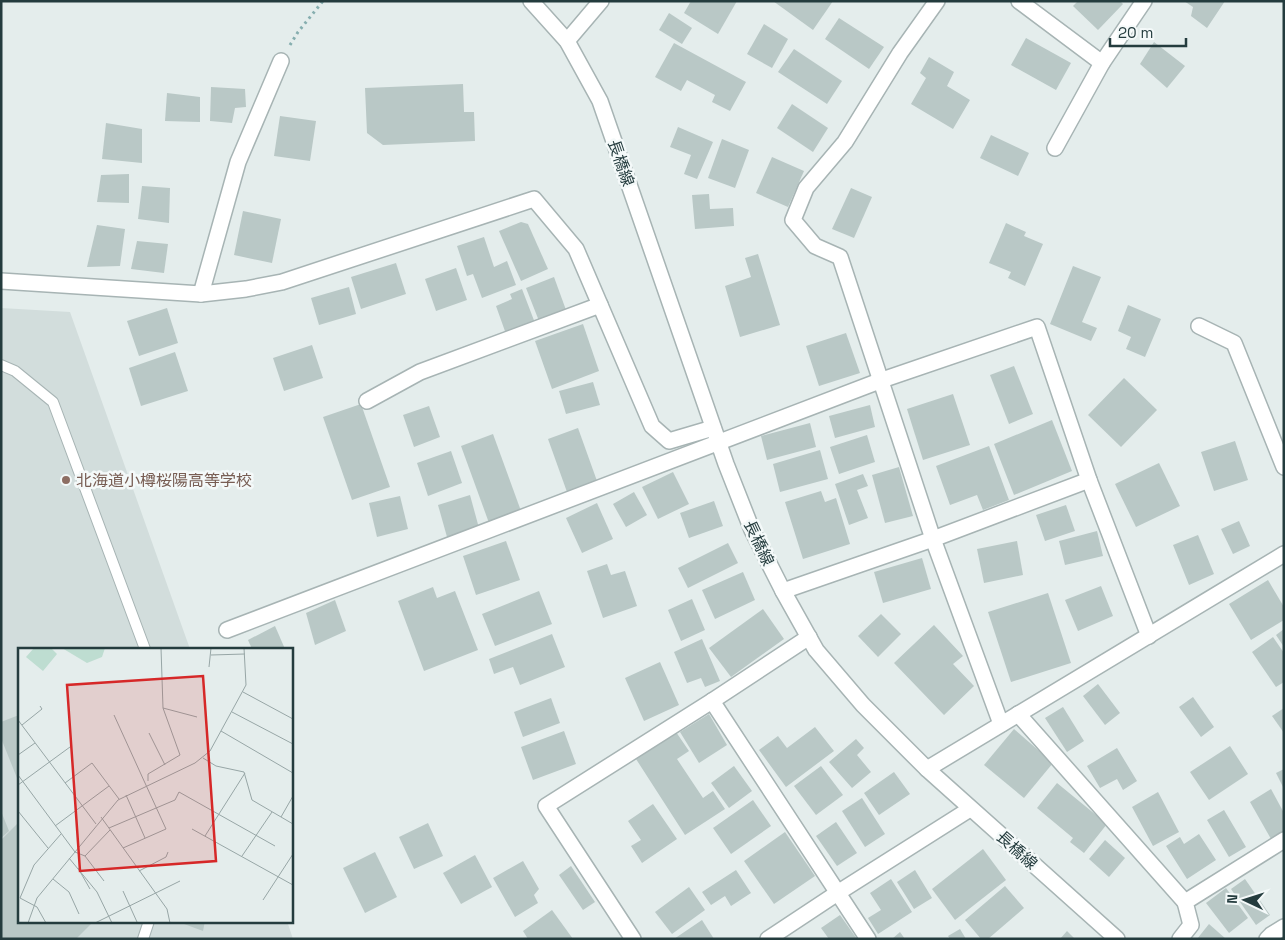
<svg xmlns="http://www.w3.org/2000/svg" width="1285" height="940" viewBox="0 0 1285 940" font-family="'Space Grotesk','Noto Sans JP',sans-serif">
<style>
.built{fill:#d2dddc}
.building{fill:#b9c8c6}
.lines{fill:none;stroke-linecap:round;stroke-linejoin:round}
.service-casing{stroke:#a7b4b4;stroke-width:12}
.minor-casing{stroke:#a7b4b4;stroke-width:18}
.tertiary-casing{stroke:#a7b4b4;stroke-width:18}
.path{stroke:#86aeaf;stroke-width:3;stroke-dasharray:2.5 4;stroke-linecap:butt}
.service{stroke:#fff;stroke-width:10}
.minor{stroke:#fff;stroke-width:15}
.tertiary{stroke:#fff;stroke-width:15}
.education-dot{fill:#8d6e63;stroke:#f4f9f9;stroke-width:2}
.labels{text-anchor:middle;dominant-baseline:central;stroke-width:5;stroke-linejoin:round;paint-order:stroke}
.street-label{font-size:16px;fill:#243c3e;stroke:#f4f9f9}
.education-label{font-size:16px;fill:#785e54;stroke:#f4f9f9;text-anchor:start}
.inset-road{fill:none;stroke:#97a6a6;stroke-width:1}
.view{fill:#d62828;fill-opacity:0.15;stroke:#d62828;stroke-width:2.5}
.inset-edge{fill:none;stroke:#243c3e;stroke-width:2.5}
</style>
<rect width="100%" height="100%" fill="#e4edec"/>
<polygon class="built" points="1,308 70,312 190,649 19,649 19,921 287,921 293,939 1,939"/>
<g class="building">
<polygon points="691,1 737,1 718,34 684,13"/>
<polygon points="773,1 833,1 813,30"/>
<polygon points="1078,1 1120,1 1123,4 1098,30 1073,6"/>
<polygon points="1184,1 1225,1 1207,28 1191,16 1193,7"/>
<polygon points="669,13 692,28 682,44 659,30"/>
<polygon points="839,18 884,47 869,69 825,39"/>
<polygon points="764,24 788,39 772,68 747,54"/>
<polygon points="1026,38 1071,63 1056,90 1011,65"/>
<polygon points="1154,42 1185,66 1167,88 1140,64"/>
<polygon points="674,43 746,82 730,111 712,102 715,95 687,80 681,91 655,77"/>
<polygon points="794,49 842,81 827,104 778,72"/>
<polygon points="929,57 954,72 947,86 970,100 953,129 911,104 926,78 920,73"/>
<polygon points="463,84 464,112 474,112 475,141 383,145 367,133 365,88"/>
<polygon points="211,87 245,89 246,107 235,108 232,123 210,121"/>
<polygon points="167,93 200,97 200,122 165,121"/>
<polygon points="792,104 828,128 813,152 777,128"/>
<polygon points="280,116 316,121 310,161 274,156"/>
<polygon points="106,123 142,129 142,163 102,159"/>
<polygon points="678,127 713,142 697,179 684,174 691,155 670,147"/>
<polygon points="991,135 1029,153 1018,176 980,158"/>
<polygon points="722,139 749,150 735,188 708,178"/>
<polygon points="772,157 804,171 788,207 756,193"/>
<polygon points="129,174 129,203 97,202 101,175"/>
<polygon points="142,186 170,188 169,223 138,219"/>
<polygon points="851,188 872,197 854,238 832,229"/>
<polygon points="709,194 710,209 733,208 734,226 695,229 692,195"/>
<polygon points="243,211 281,219 272,263 234,255"/>
<polygon points="521,222 528,224 548,269 521,281 499,231"/>
<polygon points="1006,223 1026,232 1024,236 1043,244 1025,286 1008,278 1011,272 989,263"/>
<polygon points="97,225 125,229 120,266 87,267"/>
<polygon points="484,237 494,267 507,261 516,285 482,298 473,274 467,276 457,246"/>
<polygon points="137,241 168,244 164,273 131,269"/>
<polygon points="758,254 780,325 740,337 725,286 751,277 745,258"/>
<polygon points="396,263 406,294 361,309 351,277"/>
<polygon points="1073,266 1101,277 1082,322 1097,328 1091,341 1050,324"/>
<polygon points="456,268 467,300 436,311 425,279"/>
<polygon points="554,277 566,310 539,321 526,288"/>
<polygon points="349,287 356,314 319,325 311,298"/>
<polygon points="522,289 535,323 506,334 496,306 512,299 510,294"/>
<polygon points="1128,305 1161,319 1145,357 1126,349 1131,337 1118,331"/>
<polygon points="167,308 178,343 139,356 127,321"/>
<polygon points="583,324 599,371 552,389 535,341"/>
<polygon points="846,333 860,373 819,386 806,346"/>
<polygon points="312,345 323,378 284,391 273,358"/>
<polygon points="175,352 188,391 141,406 129,368"/>
<polygon points="1014,366 1033,414 1009,424 990,375"/>
<polygon points="1124,378 1157,410 1121,447 1088,415"/>
<polygon points="593,382 600,405 566,414 559,391"/>
<polygon points="953,394 970,445 923,460 907,409"/>
<polygon points="361,404 390,487 352,500 323,417"/>
<polygon points="870,405 875,427 835,438 829,416"/>
<polygon points="429,406 440,437 414,447 403,415"/>
<polygon points="1052,420 1072,471 1014,495 994,444"/>
<polygon points="810,423 816,447 767,460 761,436"/>
<polygon points="578,428 597,481 567,492 548,439"/>
<polygon points="493,434 521,511 489,523 461,446"/>
<polygon points="867,435 875,462 839,474 830,447"/>
<polygon points="1235,441 1248,480 1214,491 1201,452"/>
<polygon points="989,446 1009,500 983,510 977,495 950,505 936,466"/>
<polygon points="820,450 828,479 780,492 773,464"/>
<polygon points="451,451 462,483 428,496 417,463"/>
<polygon points="1159,463 1180,506 1136,527 1115,484"/>
<polygon points="899,467 913,516 885,523 872,475"/>
<polygon points="673,472 689,504 658,519 642,487"/>
<polygon points="863,474 868,486 857,490 868,518 849,525 835,484"/>
<polygon points="821,491 825,502 836,498 850,544 803,559 785,502"/>
<polygon points="634,492 647,515 626,527 613,504"/>
<polygon points="470,495 479,528 447,537 438,505"/>
<polygon points="400,496 408,529 377,537 369,503"/>
<polygon points="714,501 723,526 689,538 680,513"/>
<polygon points="597,503 613,539 582,553 566,518"/>
<polygon points="1066,505 1075,531 1045,541 1036,515"/>
<polygon points="1239,521 1250,546 1233,554 1221,529"/>
<polygon points="1097,531 1103,556 1065,565 1059,541"/>
<polygon points="1198,535 1214,574 1189,585 1173,545"/>
<polygon points="506,541 520,580 476,595 463,556"/>
<polygon points="1017,541 1023,575 984,583 977,549"/>
<polygon points="728,543 738,563 688,588 678,568"/>
<polygon points="922,558 931,589 883,603 874,572"/>
<polygon points="607,564 611,575 625,571 637,606 603,618 587,571"/>
<polygon points="743,572 755,600 715,619 702,590"/>
<polygon points="1268,580 1284,607 1284,620 1251,640 1229,604"/>
<polygon points="1101,586 1113,616 1078,631 1065,600"/>
<polygon points="433,587 437,598 455,591 478,650 424,671 398,601"/>
<polygon points="539,591 552,624 495,646 482,614"/>
<polygon points="1048,593 1071,663 1011,682 988,612"/>
<polygon points="692,599 705,630 681,641 668,610"/>
<polygon points="335,600 346,631 315,645 306,613"/>
<polygon points="763,609 784,639 731,677 709,648"/>
<polygon points="881,614 901,634 878,657 858,636"/>
<polygon points="934,625 963,656 953,664 974,686 944,715 894,663"/>
<polygon points="275,626 285,649 252,649 248,640"/>
<polygon points="1284,629 1284,647 1276,635"/>
<polygon points="552,634 565,667 520,685 513,667 494,674 489,659"/>
<polygon points="1273,637 1284,653 1284,682 1276,687 1252,652"/>
<polygon points="702,639 720,681 705,687 701,678 687,683 674,652"/>
<polygon points="660,662 679,705 644,721 625,678"/>
<polygon points="1098,684 1120,713 1105,725 1083,696"/>
<polygon points="1193,697 1214,727 1201,737 1179,707"/>
<polygon points="551,698 560,723 523,737 514,712"/>
<polygon points="1063,707 1084,741 1067,752 1045,718"/>
<polygon points="1284,708 1284,733 1272,716"/>
<polygon points="709,714 727,745 699,763 680,732"/>
<polygon points="19,715 19,777 17,778 1,738 1,722"/>
<polygon points="815,727 834,751 786,787 759,750 778,736 787,748"/>
<polygon points="1014,729 1053,763 1024,798 984,765"/>
<polygon points="564,731 576,764 533,780 521,747"/>
<polygon points="676,732 689,751 677,759 703,798 713,791 725,809 685,835 636,759"/>
<polygon points="856,739 864,748 857,755 871,772 852,788 829,762"/>
<polygon points="1230,746 1248,774 1209,800 1190,772"/>
<polygon points="1117,748 1137,781 1123,790 1117,779 1100,788 1087,766"/>
<polygon points="734,766 752,791 729,808 711,783"/>
<polygon points="821,766 843,795 816,815 794,786"/>
<polygon points="1284,769 1284,789 1276,773"/>
<polygon points="894,772 910,794 879,815 864,793"/>
<polygon points="1057,783 1107,824 1084,853 1070,842 1073,838 1037,808"/>
<polygon points="1271,789 1284,813 1284,831 1271,839 1250,802"/>
<polygon points="1158,792 1179,832 1153,846 1132,807"/>
<polygon points="862,798 885,834 865,847 842,811"/>
<polygon points="753,800 771,826 731,854 713,828"/>
<polygon points="653,804 677,839 642,863 631,846 641,840 628,821"/>
<polygon points="1224,810 1246,847 1229,857 1207,820"/>
<polygon points="1,811 9,831 1,838"/>
<polygon points="19,822 19,921 94,921 76,939 1,939 1,840"/>
<polygon points="836,822 857,853 837,866 816,836"/>
<polygon points="428,823 443,856 414,869 399,837"/>
<polygon points="785,832 815,876 774,904 744,861"/>
<polygon points="1199,834 1216,860 1187,879 1166,846 1180,837 1184,844"/>
<polygon points="1105,840 1125,858 1109,877 1089,859"/>
<polygon points="983,849 1006,880 955,920 932,889"/>
<polygon points="375,852 397,897 365,913 343,868"/>
<polygon points="475,855 492,887 461,904 443,873"/>
<polygon points="523,861 539,889 534,895 538,903 515,917 493,878"/>
<polygon points="571,866 595,902 583,910 559,875"/>
<polygon points="736,870 751,893 731,906 725,896 711,905 702,892"/>
<polygon points="915,870 932,898 914,909 897,882"/>
<polygon points="891,879 912,912 878,934 868,918 881,910 870,893"/>
<polygon points="1245,879 1270,915 1256,925 1231,889"/>
<polygon points="1005,886 1024,908 988,939 981,939 965,920"/>
<polygon points="689,887 705,910 672,934 655,912"/>
<polygon points="1226,888 1248,918 1229,933 1206,903"/>
<polygon points="552,910 573,939 528,939 523,931"/>
<polygon points="840,915 857,939 829,939 821,928"/>
<polygon points="702,920 714,939 674,939"/>
<polygon points="176,921 205,921 203,931"/>
<polygon points="1209,924 1226,939 1197,939"/>
<polygon points="960,929 966,939 950,939 948,936"/>
<polygon points="1067,931 1075,939 1060,939"/>
<polygon points="900,932 905,939 892,939"/>
</g>
<g class="lines">
<defs>
<g id="service">
<polyline points="1,365 15,371 53,402 145,649"/>
<polyline points="143,939 149,921"/>
</g>
<g id="minor">
<polyline points="937,1 900,53 845,142 806,188 793,220 815,246 840,257 933,539 1001,724"/>
<polyline points="1019,1 1102,63"/>
<polyline points="567,41 601,1"/>
<polyline points="1055,148 1102,63 1144,1"/>
<polyline points="1,281 201,294 246,289 282,282 534,199 576,249 652,426 669,441 713,428"/>
<polyline points="201,294 238,162 281,61"/>
<polyline points="1199,326 1234,343 1284,467"/>
<polyline points="367,401 420,372 600,305"/>
<polyline points="783,591 933,539 1089,480"/>
<polyline points="227,630 882,380 1037,327 1089,480 1149,636"/>
<polyline points="712,701 868,939"/>
<polyline points="1018,714 1185,902"/>
<path d="M927 769C1045 697 1165 626 1284 554"/>
<polyline points="633,939 546,806 712,701 809,637"/>
<polyline points="768,939 839,892 970,809"/>
<polyline points="1180,939 1191,925 1185,902 1284,840"/>
<polyline points="1267,939 1271,935 1284,927"/>
</g>
<polyline id="tertiary" points="531,1 567,41 600,101 726,464 752,530 783,591 816,650 863,705 927,769 1117,939"/>
</defs>
<use href="#service" class="service-casing"/>
<use href="#minor" class="minor-casing"/>
<use href="#tertiary" class="tertiary-casing"/>
<polyline class="path" points="290,45 298,32 323,1"/>
<use href="#service" class="service"/>
<use href="#minor" class="minor"/>
<use href="#tertiary" class="tertiary"/>
</g>
<circle class="education-dot" cx="66" cy="480" r="5"/>
<g class="labels">
<g class="street-label">
<text transform="translate(621 163) rotate(71)">長橋線</text>
<text transform="translate(759 543) rotate(65)">長橋線</text>
<text transform="translate(1017 850) rotate(42)">長橋線</text>
</g>
<g class="education-label">
<text x="76" y="480">北海道小樽桜陽高等学校</text>
</g>
</g>
<g transform="translate(18 648)">
<rect width="275" height="275" fill="#e4edec"/>
<path d="M16 0H33L39 6 25 23 8 9ZM44 0H87L84 9 69 15Z" fill="#beddd1"/>
<path class="inset-road" d="M193 7 227 6M191 19 193 0M225 44 275 71M145 60 179 69M214 64 275 96M96 67 148 181 105 200M0 72 78 176M4 77 24 61 22 58M203 83 275 125M131 85 147 117M0 107 17 95M185 110 198 118 226 124 234 152 275 176M0 127 57 204 67 208 86 233M130 133V126L162 107 145 60 143 0M47 135 74 115 101 151M0 137 52 99M108 147 127 190M0 163 30 200M83 169 149 261 152 275M263 169 275 148M37 178 91 138M91 180 157 152 161 144 257 198M174 181 275 237M187 188 227 125M67 208 92 182M224 208 254 164M51 210 79 244 94 275M60 220 72 241M121 223 148 209 150 204M35 231 51 244 61 266M105 243 119 274M2 250 16 217 43 186M2 250 19 259 28 275M245 252 275 206M10 275 19 250 100 152 177 115 192 103 228 37 226 0M77 275 162 233"/>
<path class="view" d="M185 28 198 213 62 223 49 37Z"/>
<rect width="275" height="275" class="inset-edge"/>
</g>
<rect width="1285" height="940" fill="none" stroke="#243c3e" stroke-width="5"/>
<g transform="translate(1245 900) rotate(274)" stroke="#f4f9f9" stroke-width="4" paint-order="stroke">
<path d="M0-4L9 19L0 12L-9 19Z" fill="#243c3e"/>
<text y="-8" font-size="14" font-weight="bold" text-anchor="middle" fill="#243c3e">N</text>
</g>
<path d="M1110 38v8h76v-8" fill="none" stroke="#243c3e" stroke-width="2.5"/>
<text x="1118" y="38" font-size="15" fill="#243c3e" stroke="#f4f9f9" stroke-width="4" paint-order="stroke">20 m</text>
</svg>
